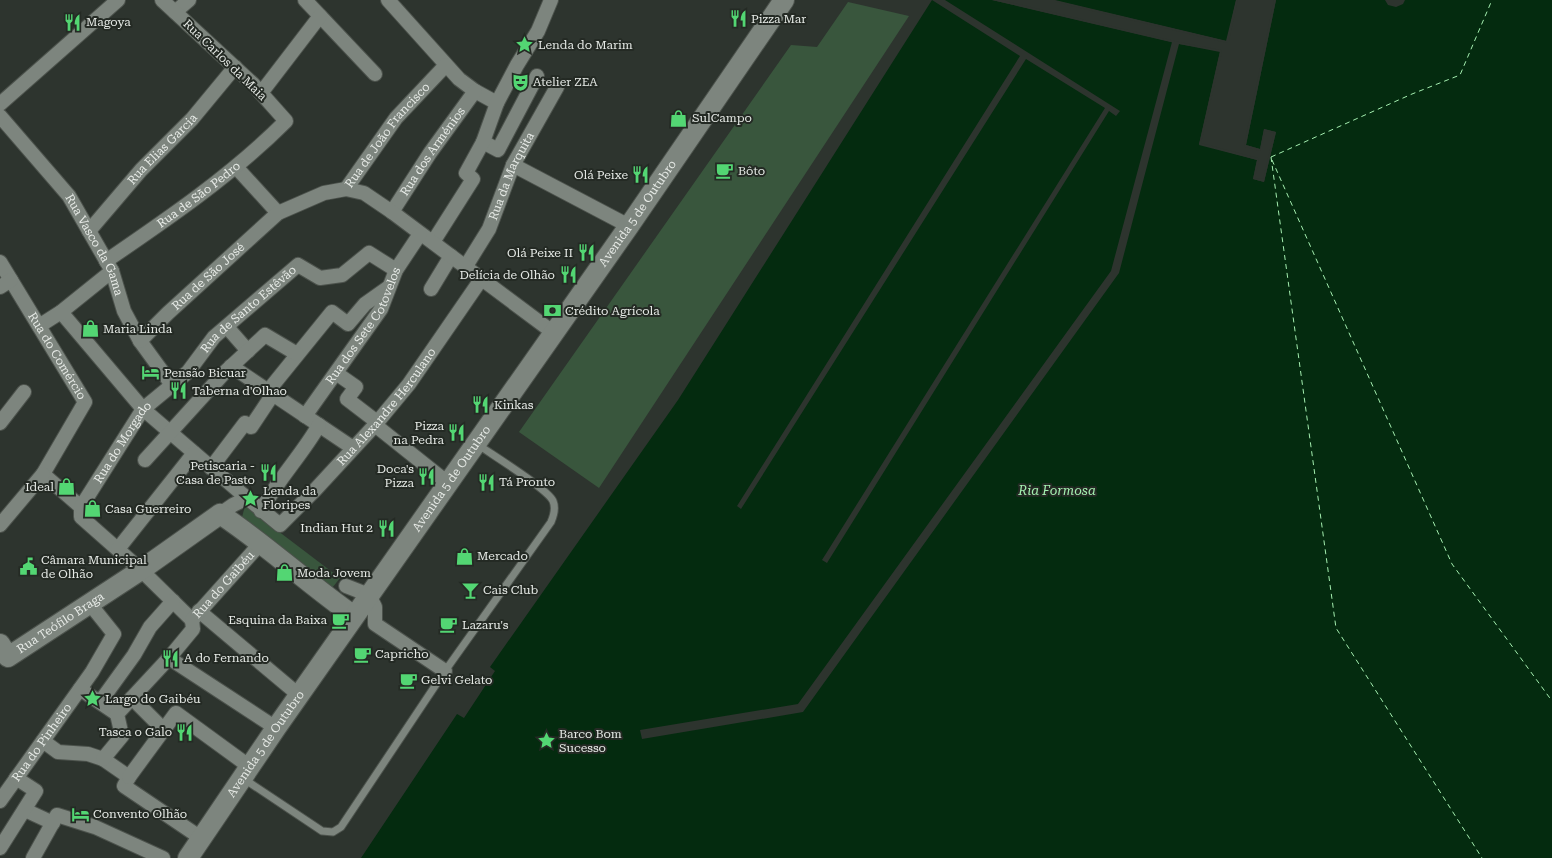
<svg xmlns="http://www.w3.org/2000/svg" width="1552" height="858" viewBox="0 0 1552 858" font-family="'Roboto Serif',serif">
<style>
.green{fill:#39563d}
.water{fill:#042b0f}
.pier{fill:#2d342e}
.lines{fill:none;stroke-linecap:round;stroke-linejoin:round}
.ferry{stroke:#a4efb0;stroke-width:1;stroke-dasharray:5 4;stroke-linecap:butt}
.lane-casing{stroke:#4c524c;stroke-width:9}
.street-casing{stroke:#4c524c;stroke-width:16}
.secondary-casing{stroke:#4c524c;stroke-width:22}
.lane{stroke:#7d857e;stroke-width:7}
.street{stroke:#7d857e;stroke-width:14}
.secondary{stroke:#7d857e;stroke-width:20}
.labels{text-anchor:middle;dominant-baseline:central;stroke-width:4;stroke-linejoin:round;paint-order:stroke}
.poi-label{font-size:12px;fill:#e6eae6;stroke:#242a24;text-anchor:start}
.street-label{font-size:12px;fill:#e6eae6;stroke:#242a24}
.water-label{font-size:13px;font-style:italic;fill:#a4efb0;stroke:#242a24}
</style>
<rect width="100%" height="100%" fill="#2d342e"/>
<g class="green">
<polygon points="848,2 909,16 599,488 519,432 791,45 817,47"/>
<polygon points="245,506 340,578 329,592 242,517"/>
</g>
<g class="water">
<polygon points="932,0 992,0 1179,44 1220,51 1199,144 1257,160 1253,179 1264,182 1276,132 1264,129 1260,149 1246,145 1276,0 1385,0 1388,5 1396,7 1403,4 1405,0 1552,0 1552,858 361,858 457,714 464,718 495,671 490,667 678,400"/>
<polygon points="1055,0 1236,0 1227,41"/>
</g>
<g class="pier">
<polygon points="932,0 945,0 1120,111 1116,116 1109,111 827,563 822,560 1105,108 1026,59 741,509 737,506 1020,56"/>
<polygon points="992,0 1001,0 1179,42 1221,50 1222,52 1201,143 1258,158 1259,160 1255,178 1263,179 1274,133 1265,131 1260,151 1245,147 1244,145 1274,0 1276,0 1246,145 1260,149 1264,129 1276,132 1264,182 1253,179 1257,160 1199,145 1220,52 1179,44 1119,273 803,712 642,739 640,730 798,704 1111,271 1172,42"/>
<polygon points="1053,0 1226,41 1236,0 1238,0 1229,41 1227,43 1055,2"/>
</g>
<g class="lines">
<g class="ferry">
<polyline points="1271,157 1336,628 1482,858"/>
<polyline points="1271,157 1412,94 1460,75 1492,0"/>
<polyline points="1272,160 1452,564 1552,701"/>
</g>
<defs>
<path id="lane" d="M244 779 322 831 333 832 341 827 445 671 551 522C554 515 556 508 553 501 548 489 491 454 477 444"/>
<g id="street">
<polyline points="305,0 375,74"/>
<polyline points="388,0 459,79 475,91 497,103"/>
<polyline points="175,12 189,0"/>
<polyline points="261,93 320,16"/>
<polyline points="0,104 118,0"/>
<path id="s1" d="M0 116 69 196 112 271 124 311 140 341 172 385"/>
<polyline points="483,142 498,150 537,76"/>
<polyline points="513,165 629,226"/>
<polyline points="236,167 278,213"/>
<path id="s2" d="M346 189 396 118 446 65"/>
<path id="s3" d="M392 212 430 153 475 91"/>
<path id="s4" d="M89 231 141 170 192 119 235 67"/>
<polyline points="433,242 473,179 466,173 483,142 497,103 517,65 538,31 551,0"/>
<path id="s5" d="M106 261C169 218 232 175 286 121L253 84 162 0"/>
<path id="s6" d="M0 262 85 402 43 474 81 507V517L141 570 192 620"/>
<path id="s7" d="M466 266 489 229 513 165 557 87"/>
<polyline points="0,287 11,280"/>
<polyline points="431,289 451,256"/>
<path id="s8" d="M61 312 143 409 241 493 280 525 315 490 375 425 409 384 482 278"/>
<polyline points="39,326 61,312 112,271"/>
<polyline points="227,327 248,351"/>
<path id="s9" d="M140 341 168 313 278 213 324 193 346 189 364 193 392 212 554 333"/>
<polyline points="231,366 353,448"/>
<polyline points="336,373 356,387 347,399 377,422"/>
<polyline points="268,391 332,312 348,324 365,304 389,287"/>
<path id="s10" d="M305 416 381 309 396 270 420 234"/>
<polyline points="0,423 24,392"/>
<polyline points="375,425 449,484"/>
<polyline points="145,460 224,373 265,335 297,354"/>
<polyline points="211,468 245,423 251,427 273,394"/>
<path id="s11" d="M81 507 143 409 188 372 214 337 298 265 320 278 342 275 369 253 396 270"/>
<path d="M261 511C277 480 302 455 319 425"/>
<polyline points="220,514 233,505 247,498"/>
<polyline points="0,525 43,474"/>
<polyline points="118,549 194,453"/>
<polyline points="346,586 369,595 375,607 375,624 445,671"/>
<polyline points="199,611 300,696"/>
<polyline points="169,658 276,728"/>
<polyline points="80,689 117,714"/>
<polyline points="132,698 163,729"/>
<polyline points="100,702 134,655 150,627 173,601"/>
<polyline points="43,741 58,752 88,754 103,759 129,777 124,786 201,838"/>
<path id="s12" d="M103 759 122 736 117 714 169 658 193 629 192 620 260 544"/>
<polyline points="129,777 176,713 250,767"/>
<path id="s13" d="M0 801 92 672 114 634 90 604"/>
<polyline points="25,810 53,823"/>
<polyline points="0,848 36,791 16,778"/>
<polyline points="33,858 57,815 95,827 163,858"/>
</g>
<g id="secondary">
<path id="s14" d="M0 644 8 657 141 570 220 514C267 545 308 584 354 616"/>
<path id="s15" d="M188 858 276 728 629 226 784 0"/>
</g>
</defs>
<use href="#lane" class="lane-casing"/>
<use href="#street" class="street-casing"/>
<use href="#secondary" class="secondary-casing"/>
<use href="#lane" class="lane"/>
<use href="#street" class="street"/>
<use href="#secondary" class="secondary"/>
</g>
<defs>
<symbol id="restaurant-bare" viewBox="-9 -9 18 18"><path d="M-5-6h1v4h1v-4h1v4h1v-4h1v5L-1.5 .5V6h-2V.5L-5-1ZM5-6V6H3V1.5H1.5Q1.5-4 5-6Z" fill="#53d673" stroke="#242a24" stroke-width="2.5" paint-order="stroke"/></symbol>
<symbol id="sight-bare" viewBox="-9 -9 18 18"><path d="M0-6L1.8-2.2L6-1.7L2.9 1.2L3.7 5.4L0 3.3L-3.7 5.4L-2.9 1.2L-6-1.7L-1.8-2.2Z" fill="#53d673" stroke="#242a24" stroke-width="2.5" paint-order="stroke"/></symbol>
<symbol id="theatre-bare" viewBox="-9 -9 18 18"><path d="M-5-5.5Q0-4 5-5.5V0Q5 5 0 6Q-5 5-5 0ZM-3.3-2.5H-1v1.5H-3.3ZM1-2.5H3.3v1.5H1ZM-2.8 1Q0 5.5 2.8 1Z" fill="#53d673" stroke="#242a24" stroke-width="2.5" paint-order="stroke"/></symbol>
<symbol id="shop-bare" viewBox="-9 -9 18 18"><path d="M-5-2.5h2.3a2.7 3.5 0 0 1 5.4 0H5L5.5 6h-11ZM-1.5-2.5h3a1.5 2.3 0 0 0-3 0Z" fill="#53d673" stroke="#242a24" stroke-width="2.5" paint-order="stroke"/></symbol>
<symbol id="cafe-bare" viewBox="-9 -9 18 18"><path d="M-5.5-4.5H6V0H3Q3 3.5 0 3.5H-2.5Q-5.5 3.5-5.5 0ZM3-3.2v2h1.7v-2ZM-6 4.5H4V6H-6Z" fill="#53d673" stroke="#242a24" stroke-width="2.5" paint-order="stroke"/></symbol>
<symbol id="bank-bare" viewBox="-9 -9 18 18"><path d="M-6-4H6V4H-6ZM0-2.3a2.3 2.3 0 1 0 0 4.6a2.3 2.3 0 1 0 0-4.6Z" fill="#53d673" stroke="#242a24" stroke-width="2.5" paint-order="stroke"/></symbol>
<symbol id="hotel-bare" viewBox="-9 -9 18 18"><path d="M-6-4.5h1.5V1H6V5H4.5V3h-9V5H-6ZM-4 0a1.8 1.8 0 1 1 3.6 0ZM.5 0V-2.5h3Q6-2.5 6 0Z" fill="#53d673" stroke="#242a24" stroke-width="2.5" paint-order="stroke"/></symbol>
<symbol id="civic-bare" viewBox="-9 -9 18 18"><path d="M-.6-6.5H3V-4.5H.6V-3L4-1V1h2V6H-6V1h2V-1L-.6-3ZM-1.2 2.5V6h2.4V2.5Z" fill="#53d673" stroke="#242a24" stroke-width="2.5" paint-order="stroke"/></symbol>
<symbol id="bar-bare" viewBox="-9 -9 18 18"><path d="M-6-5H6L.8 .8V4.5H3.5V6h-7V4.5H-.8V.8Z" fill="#53d673" stroke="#242a24" stroke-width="2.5" paint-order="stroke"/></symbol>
</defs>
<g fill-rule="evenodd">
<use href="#restaurant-bare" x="726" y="6" width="25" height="25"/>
<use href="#restaurant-bare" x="60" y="10" width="25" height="25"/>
<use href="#sight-bare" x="512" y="32" width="25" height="25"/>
<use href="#theatre-bare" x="508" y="70" width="25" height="25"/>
<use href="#shop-bare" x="666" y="106" width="25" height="25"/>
<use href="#cafe-bare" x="712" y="158" width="25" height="25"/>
<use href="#restaurant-bare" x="628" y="162" width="25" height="25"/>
<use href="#restaurant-bare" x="574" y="240" width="25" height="25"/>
<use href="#restaurant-bare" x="556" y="262" width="25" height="25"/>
<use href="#bank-bare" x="540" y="298" width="25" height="25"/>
<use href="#shop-bare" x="78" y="316" width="25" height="25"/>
<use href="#hotel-bare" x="138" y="360" width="25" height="25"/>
<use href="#restaurant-bare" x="166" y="378" width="25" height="25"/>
<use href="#restaurant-bare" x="468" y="392" width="25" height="25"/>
<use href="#restaurant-bare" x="444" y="420" width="25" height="25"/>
<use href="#restaurant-bare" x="256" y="460" width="25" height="25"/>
<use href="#restaurant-bare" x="414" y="464" width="25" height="25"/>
<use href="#restaurant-bare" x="474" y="470" width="25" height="25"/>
<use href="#shop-bare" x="54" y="474" width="25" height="25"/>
<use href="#sight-bare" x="238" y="486" width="25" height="25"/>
<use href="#shop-bare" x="80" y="496" width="25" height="25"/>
<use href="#restaurant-bare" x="374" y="516" width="25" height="25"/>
<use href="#shop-bare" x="452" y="544" width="25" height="25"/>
<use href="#civic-bare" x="16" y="554" width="25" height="25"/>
<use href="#shop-bare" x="272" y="560" width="25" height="25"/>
<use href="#bar-bare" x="458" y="578" width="25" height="25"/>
<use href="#cafe-bare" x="328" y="608" width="25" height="25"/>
<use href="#cafe-bare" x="436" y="612" width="25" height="25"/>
<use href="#cafe-bare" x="350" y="642" width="25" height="25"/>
<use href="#restaurant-bare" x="158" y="646" width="25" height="25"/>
<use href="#cafe-bare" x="396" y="668" width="25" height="25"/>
<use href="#sight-bare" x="80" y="686" width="25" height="25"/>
<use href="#restaurant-bare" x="172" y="720" width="25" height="25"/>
<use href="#sight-bare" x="534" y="728" width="25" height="25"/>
<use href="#hotel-bare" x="68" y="802" width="25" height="25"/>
</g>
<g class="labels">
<g class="poi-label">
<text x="751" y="19">Pizza Mar</text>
<text x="86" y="22">Magoya</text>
<text x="538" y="45">Lenda do Marim</text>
<text x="533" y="82">Atelier ZEA</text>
<text x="692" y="118">SulCampo</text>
<text x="738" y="171">Bôto</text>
<text x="628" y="175" text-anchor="end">Olá Peixe</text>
<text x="573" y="253" text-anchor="end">Olá Peixe II</text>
<text x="555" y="275" text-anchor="end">Delícia de Olhão</text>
<text x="565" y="311">Crédito Agrícola</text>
<text x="103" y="329">Maria Linda</text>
<text x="164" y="373">Pensão Bicuar</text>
<text x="192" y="391">Taberna d'Olhao</text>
<text x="494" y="405">Kinkas</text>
<text x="444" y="426" text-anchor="end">Pizza<tspan x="444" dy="14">na Pedra</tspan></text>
<text x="255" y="466" text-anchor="end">Petiscaria -<tspan x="255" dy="14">Casa de Pasto</tspan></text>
<text x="414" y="469" text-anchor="end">Doca's<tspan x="414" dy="14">Pizza</tspan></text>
<text x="499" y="482">Tá Pronto</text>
<text x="54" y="487" text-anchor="end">Ideal</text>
<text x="263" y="491">Lenda da<tspan x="263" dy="14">Floripes</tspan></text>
<text x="105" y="509">Casa Guerreiro</text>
<text x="373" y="528" text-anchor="end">Indian Hut 2</text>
<text x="477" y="556">Mercado</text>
<text x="41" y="560">Câmara Municipal<tspan x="41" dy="14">de Olhão</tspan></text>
<text x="297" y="573">Moda Jovem</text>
<text x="483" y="590">Cais Club</text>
<text x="327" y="620" text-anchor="end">Esquina da Baixa</text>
<text x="462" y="625">Lazaru's</text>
<text x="375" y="654">Capricho</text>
<text x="184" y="658">A do Fernando</text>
<text x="421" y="680">Gelvi Gelato</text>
<text x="105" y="699">Largo do Gaibéu</text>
<text x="172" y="732" text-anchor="end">Tasca o Galo</text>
<text x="559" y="734">Barco Bom<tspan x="559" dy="14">Sucesso</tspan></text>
<text x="93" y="814">Convento Olhão</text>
</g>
<g class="street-label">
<text transform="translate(225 60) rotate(44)">Rua Carlos da Maia</text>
<text stroke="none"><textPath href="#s2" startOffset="68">Rua de João Francisco</textPath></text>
<text stroke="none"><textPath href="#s4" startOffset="110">Rua Elias Garcia</textPath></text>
<text stroke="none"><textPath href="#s3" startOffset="73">Rua dos Arménios</textPath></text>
<text stroke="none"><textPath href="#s7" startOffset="101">Rua da Marquita</textPath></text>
<text stroke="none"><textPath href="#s5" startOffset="114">Rua de São Pedro</textPath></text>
<text stroke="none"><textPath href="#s15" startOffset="786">Avenida 5 de Outubro</textPath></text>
<text stroke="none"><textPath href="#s1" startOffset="161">Rua Vasco da Gama</textPath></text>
<text stroke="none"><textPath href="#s9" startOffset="94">Rua de São José</textPath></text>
<text stroke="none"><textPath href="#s11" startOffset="262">Rua de Santo Estêvão</textPath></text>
<text stroke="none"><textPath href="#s10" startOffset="108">Rua dos Sete Cotovelos</textPath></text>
<text stroke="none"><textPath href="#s6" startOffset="110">Rua do Comércio</textPath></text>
<text stroke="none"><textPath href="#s8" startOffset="466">Rua Alexandre Herculano</textPath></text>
<text stroke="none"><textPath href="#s11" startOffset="77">Rua do Morgado</textPath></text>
<text stroke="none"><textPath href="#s15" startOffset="462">Avenida 5 de Outubro</textPath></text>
<text stroke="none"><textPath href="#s12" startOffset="223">Rua do Gaibéu</textPath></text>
<text stroke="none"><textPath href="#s14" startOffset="78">Rua Teófilo Braga</textPath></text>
<text stroke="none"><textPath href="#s13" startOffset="72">Rua do Pinheiro</textPath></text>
<text stroke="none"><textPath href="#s15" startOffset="138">Avenida 5 de Outubro</textPath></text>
</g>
<g class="water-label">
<text x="1057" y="490">Ria Formosa</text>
</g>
</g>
</svg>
